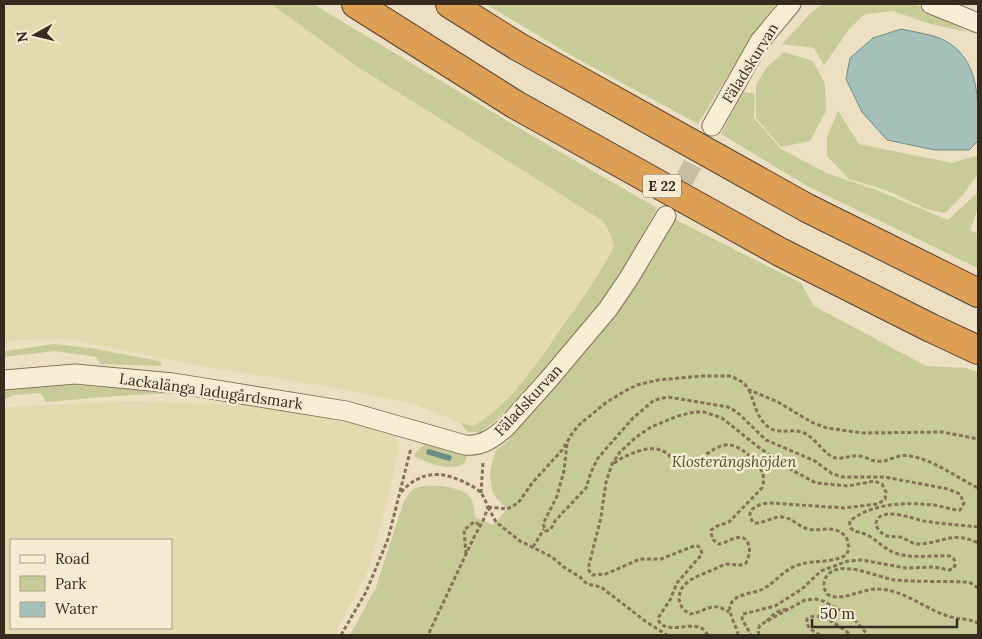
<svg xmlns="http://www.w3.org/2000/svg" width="982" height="639" viewBox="0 0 982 639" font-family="Lora,serif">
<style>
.farmland{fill:#e3dab0;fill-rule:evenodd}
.green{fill:#c6cb97}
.water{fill:#a5c0b8;stroke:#6c8e85}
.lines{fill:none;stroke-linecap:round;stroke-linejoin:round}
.stream{stroke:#6c8e85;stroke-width:5.5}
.street-tunnel{stroke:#c9bca1;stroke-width:19;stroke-dasharray:19 9;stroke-linecap:butt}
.street-casing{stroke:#87715a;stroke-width:21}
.highway-casing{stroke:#55402e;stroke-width:30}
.path{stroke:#87715a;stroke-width:3;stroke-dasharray:4 2.5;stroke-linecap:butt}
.street{stroke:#f8eed6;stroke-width:19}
.highway{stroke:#dc9f54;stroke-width:28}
.labels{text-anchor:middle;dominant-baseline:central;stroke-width:5;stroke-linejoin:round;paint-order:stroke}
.shield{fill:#f5ead2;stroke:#706454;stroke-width:1}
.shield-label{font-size:14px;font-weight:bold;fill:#372a1e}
.street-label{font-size:15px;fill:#372a1e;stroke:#f5ead2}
.park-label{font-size:15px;font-style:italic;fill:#485325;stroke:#f5ead2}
</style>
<rect width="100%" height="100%" fill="#ede0c2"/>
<g class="farmland">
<polygon points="4,4 271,4 355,65 603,221 611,236 614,246 595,281 525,380 486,419 474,426 460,423 414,404 329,387 184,363 68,339 20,340 4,343"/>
<path d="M132 401 243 405 353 423 396 437 399 449 389 495 369 569 345 616 334 635H4V407ZM11 540H171V628H11Z"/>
</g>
<g class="green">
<path d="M271 4H313L536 138 657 208 617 282 570 341 501 416 481 432H468L460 423 474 426C511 403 536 365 560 330 580 303 599 276 614 246L611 236 603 221 355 65Z"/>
<polygon points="486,4 776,4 749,41 698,124 576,58"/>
<polygon points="823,4 915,4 967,32 927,23 893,11 865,14 850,28 824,65 814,48 782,44 812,12"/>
<polygon points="784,52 813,61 825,84 826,111 810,141 781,147 756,118 756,85 767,67"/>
<polygon points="743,92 755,94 754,118 781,149 827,173 879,191 948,220 978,192 978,209 970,230 978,234 978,268 809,187 721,134"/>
<polygon points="838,111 859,144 952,163 978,155 978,174 962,196 945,213 926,209 886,190 849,179 827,156 827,137"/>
<path d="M672 218 801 283 814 306 926 366 966 368 978 372V635H350L376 587 404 501C407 497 410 491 414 489 425 482 458 486 468 495 474 501 474 509 475 517L493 525 507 509 496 498 492 491 490 474 492 462 496 450 506 443 531 412Z"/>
<polygon points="54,344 90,348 160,361 162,366 101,364 96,357 55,351 4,357 4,351"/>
<polygon points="73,385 174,393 116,396 46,402 41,393 13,395 4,400 4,390"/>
<path d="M426 443 468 454 464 464C447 471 432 464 415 457V453Z"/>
</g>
<path class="water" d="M901 29C914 32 930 34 942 39 982 59 978 102 978 141L969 150H935L887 140 862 112 846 79 850 58 873 38Z"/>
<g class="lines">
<polyline class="stream" points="429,452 449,458"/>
<polyline class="street-tunnel" points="671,206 712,126"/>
<defs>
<g id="street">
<polyline points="931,4 978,23"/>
<polyline points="712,126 760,41 791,4"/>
<path d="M4 380 75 374 173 383 346 411 465 445C482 447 495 437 507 426L549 379 608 309 629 278 666 216"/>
</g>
<g id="highway">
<polyline points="356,4 516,105 780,252 931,328 978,350"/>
<polyline points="450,4 517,46 807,208 978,293"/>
</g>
</defs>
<use href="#street" class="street-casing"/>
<use href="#highway" class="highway-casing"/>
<g class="path">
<path d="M749 390C754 401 756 415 765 424 777 437 790 427 804 433 816 438 825 456 836 458 844 459 851 455 859 456 865 456 871 461 877 461 888 463 896 453 910 456 934 460 956 477 978 488"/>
<path d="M567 444 564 471 557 496 543 524 546 531 551 529 555 521 586 488 591 472 598 458 633 418 654 400 668 397 728 407 737 412 766 440 815 461 831 473 842 477H885L948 489 960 494 964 503 960 510C951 510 942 506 933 505 906 502 872 503 850 521 848 532 857 531 865 534 876 539 883 548 895 553 912 559 932 555 950 556 955 558 956 563 954 568L949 570 934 567 906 568 862 560 848 561 821 571 802 589 775 606 743 614 742 619 751 635"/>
<path d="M614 463C626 455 649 444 663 451 670 454 674 463 682 466 712 461 719 425 754 460 762 469 766 476 762 488L729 522 717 526 711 530 712 539 719 544C728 543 742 530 748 543 751 550 749 556 746 563 739 567 734 564 727 564 722 565 717 568 712 570 699 576 679 581 679 599 680 606 684 611 690 614 707 612 710 600 729 612"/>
<path d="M401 492C420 472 439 470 464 482 470 485 477 488 481 493 484 497 486 502 488 507L483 521 475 535 428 635"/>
<polyline points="481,493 483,462"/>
<polyline points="488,507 507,509 518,503 533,482 563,449 573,432 581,423 607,402 625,391 637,385 658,380 702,376 731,376 744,383 749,390 778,402 811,422 827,428 862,433 942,432 978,439"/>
<polyline points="488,507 496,522 520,541 552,557 565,568 580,577 587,584 601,587 645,621 667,635"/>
<path d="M978 527C960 525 942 524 924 521 914 519 883 507 877 520 875 523 876 527 879 530 885 538 891 536 900 537 906 538 911 544 918 544 941 544 952 530 978 543"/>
<polyline points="533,547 544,529"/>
<polyline points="466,554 464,530 474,522 480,525"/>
<path d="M978 588 971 583 965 582C942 581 918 582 895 580 878 578 836 556 825 579 823 585 824 589 827 594 840 603 863 588 879 589 904 590 925 609 948 616 958 620 968 618 978 623"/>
<path d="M767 621C772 614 781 609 789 609"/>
<polyline points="341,635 366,592 388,539 411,448"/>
<path d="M708 635C706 632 703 628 699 627 688 623 661 635 658 618L670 600 677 583 702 554 701 549 698 546H694L661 559H640L606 574 592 575 588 569 601 517 606 482 612 464 620 452 635 438 651 427 678 416 694 412H704L722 418 757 446 790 469 816 483 848 486 874 481 882 484 886 492 885 499 878 504 844 508 771 503C760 503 742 509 754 523 763 524 771 517 781 517 792 517 797 526 808 529 815 531 821 529 827 529 843 529 852 539 847 554 837 563 812 560 798 565 783 570 776 582 763 589 753 594 734 593 730 606 728 613 737 627 738 635"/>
<polyline points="759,635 758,630 760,625 805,600 816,599 823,601 844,612 854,619 868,635"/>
<path d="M820 635C813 631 806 628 807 619 819 610 841 627 851 635"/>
</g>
<use href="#street" class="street"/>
<use href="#highway" class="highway"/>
</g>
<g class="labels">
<rect class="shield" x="643" y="174.5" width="38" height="23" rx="4"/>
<g class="shield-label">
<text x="662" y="186">E 22</text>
</g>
<g class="street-label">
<text transform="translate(750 63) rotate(-58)">Fäladskurvan</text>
<text transform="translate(211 391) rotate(8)">Lackalänga ladugårdsmark</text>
<text transform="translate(528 400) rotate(-47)">Fäladskurvan</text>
</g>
<g class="park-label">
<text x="734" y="461">Klosterängshöjden</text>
</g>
</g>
<rect width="982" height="639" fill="none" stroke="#372a1e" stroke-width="10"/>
<rect x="10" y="539" width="162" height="90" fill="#f5ead2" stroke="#a99d8a"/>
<rect x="20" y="555" width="25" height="8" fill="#f8eed6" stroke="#a99d8a"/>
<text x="55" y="564" font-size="15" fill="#372a1e">Road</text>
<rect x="20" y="576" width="25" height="15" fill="#c6cb97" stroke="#a99d8a"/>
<text x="55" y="589" font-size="15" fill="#372a1e">Park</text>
<rect x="20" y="602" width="25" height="15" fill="#a5c0b8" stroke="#a99d8a"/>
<text x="55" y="614" font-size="15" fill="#372a1e">Water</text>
<g transform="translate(35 35) rotate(262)" stroke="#f5ead2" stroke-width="4" paint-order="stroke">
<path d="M0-4L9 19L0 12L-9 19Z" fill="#372a1e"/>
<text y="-8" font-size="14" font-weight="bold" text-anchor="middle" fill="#372a1e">N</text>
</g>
<path d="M812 619v8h145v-8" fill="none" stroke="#372a1e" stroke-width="2.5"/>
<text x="820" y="619" font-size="15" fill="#372a1e" stroke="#f5ead2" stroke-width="4" paint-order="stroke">50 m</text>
</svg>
